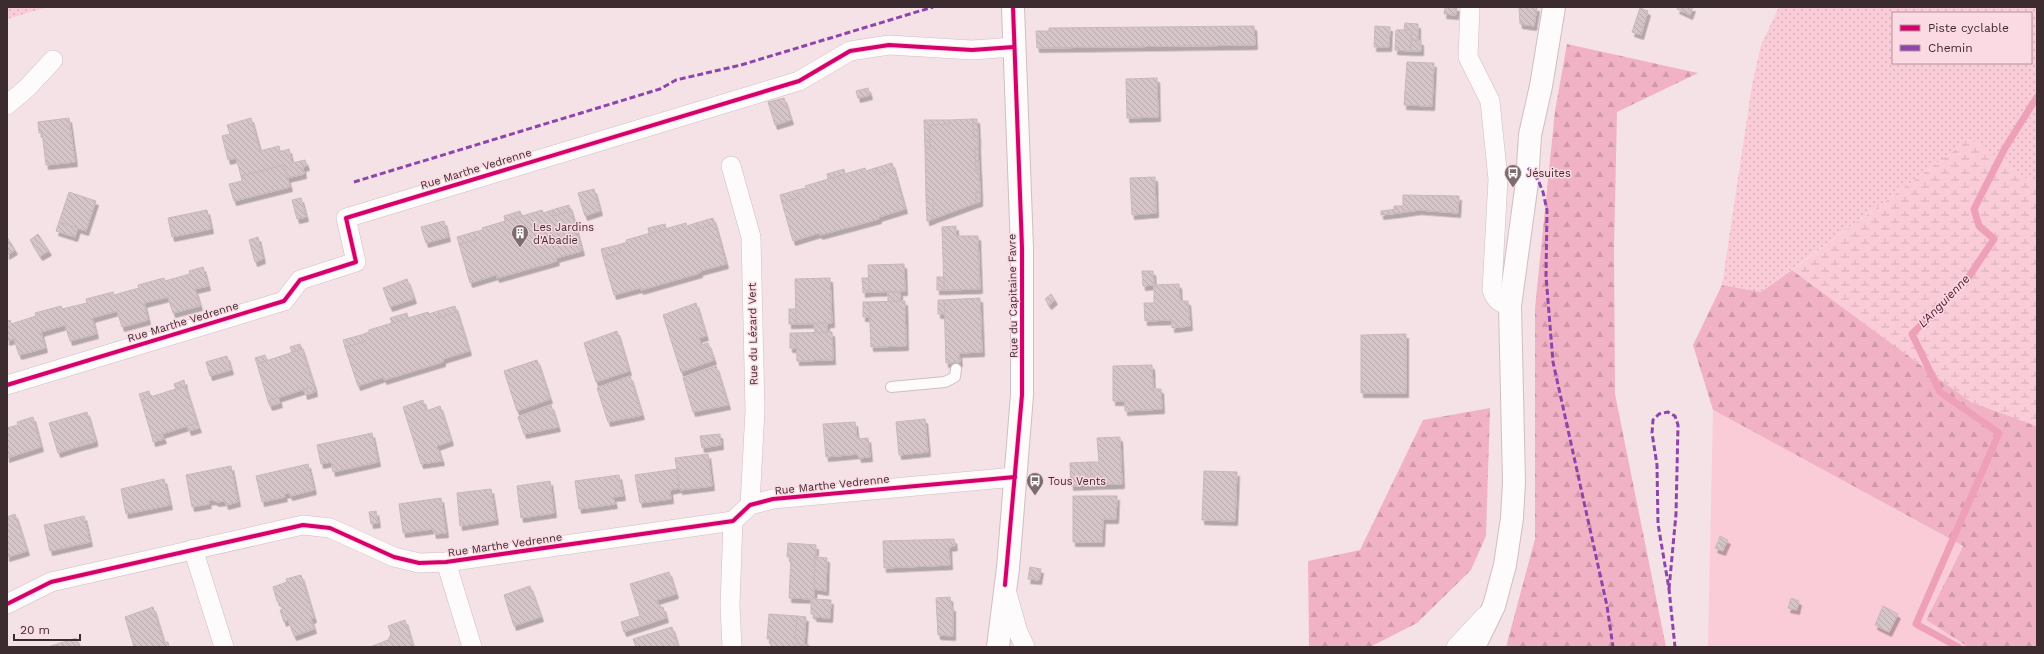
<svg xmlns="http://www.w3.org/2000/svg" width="2044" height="654" viewBox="0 0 2044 654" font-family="'Work Sans',sans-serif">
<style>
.grass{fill:url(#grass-dots);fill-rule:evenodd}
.forest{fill:url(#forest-firs)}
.wetland{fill:url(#wetland-marsh)}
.garden{fill:#faccd8}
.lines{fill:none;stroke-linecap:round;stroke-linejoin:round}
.stream{stroke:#eda0b8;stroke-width:7}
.building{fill:url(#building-back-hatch);stroke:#c7b8bc;filter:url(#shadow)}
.service-casing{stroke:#cfbec2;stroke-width:12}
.minor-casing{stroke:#cfbec2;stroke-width:20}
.tertiary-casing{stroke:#cfbec2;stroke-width:24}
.service{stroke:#fdfbfb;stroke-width:10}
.minor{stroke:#fdfbfb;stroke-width:19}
.tertiary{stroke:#fdfbfb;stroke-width:22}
.quiet{stroke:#8e44ad;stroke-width:3;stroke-dasharray:6 3;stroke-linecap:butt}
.cycleway-casing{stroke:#fcdae3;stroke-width:6}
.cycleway{stroke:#d6006c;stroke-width:4}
.labels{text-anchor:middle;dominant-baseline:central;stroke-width:3;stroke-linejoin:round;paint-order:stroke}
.street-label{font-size:11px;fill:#3c2c30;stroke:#fcdae3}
.poi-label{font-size:11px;fill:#3c2c30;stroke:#fcdae3;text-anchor:start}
.water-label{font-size:12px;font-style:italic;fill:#52132c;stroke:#fcdae3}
</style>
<defs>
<pattern id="grass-dots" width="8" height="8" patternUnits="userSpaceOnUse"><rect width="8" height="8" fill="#faccd8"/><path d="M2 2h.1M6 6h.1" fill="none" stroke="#d7afba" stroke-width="1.8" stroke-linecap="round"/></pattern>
<pattern id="forest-firs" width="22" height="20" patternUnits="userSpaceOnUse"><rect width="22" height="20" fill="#f2b2c5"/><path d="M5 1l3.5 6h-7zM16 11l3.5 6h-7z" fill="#d099aa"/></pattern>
<pattern id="wetland-marsh" width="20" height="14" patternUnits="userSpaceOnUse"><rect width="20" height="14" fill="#faccd8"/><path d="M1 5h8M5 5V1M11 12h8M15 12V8" fill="none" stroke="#d7afba"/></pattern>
<pattern id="building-back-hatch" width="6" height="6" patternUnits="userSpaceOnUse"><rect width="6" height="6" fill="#d5c5c9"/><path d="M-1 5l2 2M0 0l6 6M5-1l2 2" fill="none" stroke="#b8a9ad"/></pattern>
<filter id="shadow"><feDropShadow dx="2.5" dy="4.5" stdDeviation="0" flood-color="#0004"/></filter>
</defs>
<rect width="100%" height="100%" fill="#f4e2e6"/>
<g class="grass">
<polygon points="7,7 47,7 7,19"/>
<path d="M1779 7H2037V186L1970 139 1761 292 1722 285 1752 85 1761 45ZM1893 13H2031V63H1893Z"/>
</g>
<g class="forest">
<polygon points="1567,44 1698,73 1617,112 1614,249 1615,394 1666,647 1506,647 1535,539 1535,308 1555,111"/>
<polygon points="1792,270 1971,402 2037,426 2037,647 1968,647 1926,620 1963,546 1713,410 1693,345 1722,285 1761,292"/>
<polygon points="1490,408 1486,536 1471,570 1417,623 1370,647 1309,647 1308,561 1360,550 1423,420"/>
</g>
<polygon class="wetland" points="1970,139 2037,186 2037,426 1971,402 1792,270"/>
<polygon class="garden" points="1713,410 1963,546 1926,620 1968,647 1708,647"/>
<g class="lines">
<polyline class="stream" points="1958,647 1916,624 1999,433 1940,392 1912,334 1968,278 1994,239 1979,226 1974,209 2005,148 2037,97"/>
</g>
<g class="building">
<polygon points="1445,7 1457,7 1456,15 1444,14"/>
<polygon points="1519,7 1537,7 1534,26 1520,24"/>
<polygon points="1678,7 1693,7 1690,15 1677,9"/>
<polygon points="1640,8 1648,11 1641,35 1632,32"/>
<polygon points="1405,23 1418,24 1418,40 1411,40 1411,30 1404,30"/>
<polygon points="1254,26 1255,45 1037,48 1036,31 1049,31 1049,28"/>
<polygon points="1375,26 1390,27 1389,47 1374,47"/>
<polygon points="1396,30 1411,30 1411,51 1395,50"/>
<polygon points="1411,40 1421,41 1421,51 1411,51"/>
<polygon points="1407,62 1434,63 1432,106 1404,105"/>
<polygon points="1157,78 1158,117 1127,118 1126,79"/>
<polygon points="868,88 870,95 858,98 856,91"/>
<polygon points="784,98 791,120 775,125 768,102"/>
<polygon points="69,118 75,162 46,165 42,132 39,133 38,122"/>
<polygon points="251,118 260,151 279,146 280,152 289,149 292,163 305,160 307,166 303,167 304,174 287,178 284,165 241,176 236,158 228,160 222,136 230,134 227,125"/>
<polygon points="973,119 974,137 978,137 978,149 975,149 976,170 979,170 980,192 976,192 976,203 927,221 933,219 933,199 926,199 925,149 930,149 929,125 949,124 949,120"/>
<polygon points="973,119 977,119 978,137 974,137"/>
<polygon points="924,120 949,120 949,124 929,125 930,149 925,149"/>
<polygon points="975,149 978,149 979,170 976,170"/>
<polygon points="892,163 894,170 877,175 875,168"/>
<polygon points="284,165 290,187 234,201 229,184 242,181 241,176"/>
<polygon points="865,168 866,171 875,168 877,175 894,170 905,209 879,217 879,219 820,235 819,233 793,241 782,203 799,197 797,190 806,188 805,186"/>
<polygon points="844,169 845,174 828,179 827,174"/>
<polygon points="1155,177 1156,213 1132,215 1130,178"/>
<polygon points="594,189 600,211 585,216 578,193"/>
<polygon points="797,190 799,197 782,203 780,195"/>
<polygon points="69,192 96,201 86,231 59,222"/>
<polygon points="976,192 980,192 980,202 976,203"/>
<polygon points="1403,195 1459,196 1458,213 1419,210 1399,213 1398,209 1394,210 1394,206 1403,206"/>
<polygon points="301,198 306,217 297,219 292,200"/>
<polygon points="926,199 933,199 933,219 927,221"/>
<polygon points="569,205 571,211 553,216 552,210"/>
<polygon points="1398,209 1399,213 1381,215 1381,211"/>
<polygon points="207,210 211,229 172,237 168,218"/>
<polygon points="542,210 543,213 552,210 553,216 571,211 582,251 556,258 557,261 497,278 496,275 470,283 459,244 476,240 474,232 483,230 482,228"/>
<polygon points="520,211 522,216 505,221 504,216"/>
<polygon points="713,218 715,224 698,229 696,223"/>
<polygon points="444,221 448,237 426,243 421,227"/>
<polygon points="59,222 78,228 75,237 56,231"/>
<polygon points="686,223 687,226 696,223 698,229 715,224 726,264 700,271 700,273 641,290 640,288 614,295 603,257 620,252 618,245 627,242 626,240"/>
<polygon points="665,224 666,229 649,234 648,228"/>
<polygon points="956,226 956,236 978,236 980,289 944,290 942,227"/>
<polygon points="474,232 476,240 459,244 457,237"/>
<polygon points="38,234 49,251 40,256 30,240"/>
<polygon points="7,237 15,250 7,255"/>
<polygon points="258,237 263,259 255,262 249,240"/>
<polygon points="618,245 620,252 603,257 601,249"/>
<polygon points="904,264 905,291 869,292 868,265"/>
<polygon points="203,267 208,286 195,289 200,306 173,313 168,297 144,303 148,320 122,327 117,311 92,318 96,334 70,341 65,325 41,332 45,348 19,355 14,339 7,341 7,321 10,320 11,324 36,316 35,313 61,306 62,309 87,303 86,299 113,292 114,295 139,288 138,285 164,278 165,281 190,274 189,271"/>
<polygon points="1142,271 1153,271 1154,285 1143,286"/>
<rect x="937" y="277" width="7" height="13"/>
<polygon points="830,278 832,323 796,324 795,279"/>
<polygon points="862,278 869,278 869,292 863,293"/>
<polygon points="407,279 414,299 390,307 383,288"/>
<polygon points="1179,284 1180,301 1188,301 1190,326 1172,328 1172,320 1145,321 1144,303 1154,303 1154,285"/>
<polygon points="888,292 900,292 900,301 888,302"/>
<polygon points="1051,294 1055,300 1049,305 1045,299"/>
<polygon points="980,298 982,352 959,353 960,362 946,363 944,300"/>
<polygon points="938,300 944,300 945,314 938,314"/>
<polygon points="905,301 906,346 871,347 869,302"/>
<polygon points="863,302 869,302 870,317 863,317"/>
<polygon points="696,303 706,336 699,338 701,345 708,343 714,360 681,372 663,315"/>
<polygon points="455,306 457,312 439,318 438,311"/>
<rect x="789" y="309" width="7" height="15"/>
<polygon points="438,311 439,318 457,312 469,351 443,359 443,362 384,380 384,377 358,386 345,347 363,342 361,335 369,332 369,330 428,312 429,314"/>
<polygon points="407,313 408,318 392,323 390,318"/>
<polygon points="814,323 827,323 827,332 815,333"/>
<polygon points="617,331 629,371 596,382 584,343"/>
<polygon points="832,332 833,360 797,361 796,333"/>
<polygon points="790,333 796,333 797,348 790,348"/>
<polygon points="1406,334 1406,393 1361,393 1361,335"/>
<polygon points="361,335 363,342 345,347 343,340"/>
<polygon points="300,344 302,349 292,352 290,347"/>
<polygon points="302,349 314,386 268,401 257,364"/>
<polygon points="265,355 267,360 257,364 255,358"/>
<polygon points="227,356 231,370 210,376 206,362"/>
<polygon points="537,360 550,399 517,411 504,371"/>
<polygon points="1152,365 1153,389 1161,389 1162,409 1125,411 1125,401 1113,401 1113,366"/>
<polygon points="716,366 728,405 693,412 683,378"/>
<polygon points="630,376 642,415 608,422 597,388"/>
<polygon points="184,380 185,386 176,389 174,384"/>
<polygon points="185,386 197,423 152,437 141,400"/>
<polygon points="314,386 315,392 305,395 304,390"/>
<polygon points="149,391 151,397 141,400 139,394"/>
<polygon points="278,397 280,403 270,406 268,401"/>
<polygon points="423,400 426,411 440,406 451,441 437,446 442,461 421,464 403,407"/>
<polygon points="551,405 558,427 524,434 518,417"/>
<polygon points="87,412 95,439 80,443 80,446 58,453 49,423"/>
<polygon points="33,417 41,447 7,458 7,428 18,425 17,422"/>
<polygon points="925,419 928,452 899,455 896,422"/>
<polygon points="855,422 857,439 868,438 870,457 859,458 858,454 826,457 823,424"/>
<polygon points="197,423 199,428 189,431 187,426"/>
<polygon points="372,433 378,462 333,472 331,462 321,464 317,445"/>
<polygon points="162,434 164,439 153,442 152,437"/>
<polygon points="720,434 721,445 702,448 700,436"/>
<polygon points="1120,437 1122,484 1091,485 1090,462 1099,462 1097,438"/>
<polygon points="95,439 95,442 80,446 80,443"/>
<polygon points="708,454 712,486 680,490 675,458"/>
<polygon points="1090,462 1091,485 1071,486 1070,463"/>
<polygon points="308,464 314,490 290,496 289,493 284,494 285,497 262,502 256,476"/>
<polygon points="231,466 238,502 226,505 225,501 217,502 213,500 208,501 209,504 192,507 186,475"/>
<polygon points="677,469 679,488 670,490 671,499 640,503 635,475"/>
<polygon points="1204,471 1237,472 1235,521 1202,520"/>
<polygon points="619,475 623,496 613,497 615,504 579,509 575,481"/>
<polygon points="164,479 170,505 126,514 121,489"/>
<polygon points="550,481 554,513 521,518 517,486"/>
<polygon points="491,489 496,520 460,526 457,493"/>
<polygon points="1073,496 1117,496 1116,519 1103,519 1102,542 1073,542"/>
<polygon points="441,498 446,533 434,534 433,529 403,533 399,504"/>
<polygon points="376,511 378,523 371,524 369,512"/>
<polygon points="15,514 27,551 7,557 7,517"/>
<polygon points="84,516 90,542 50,551 44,525"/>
<polygon points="1720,536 1728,540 1725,546 1718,542"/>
<polygon points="954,539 955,546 949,547 950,565 884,568 883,541"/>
<polygon points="1718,542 1725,546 1723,551 1715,548"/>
<polygon points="788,543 816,545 814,599 789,598 791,557 787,557"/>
<polygon points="815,557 827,558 826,591 814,589"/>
<polygon points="1030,567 1041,569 1039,580 1028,579"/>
<polygon points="669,572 676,594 657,600 660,608 663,607 666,618 624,632 621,622 640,616 630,584"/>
<polygon points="301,575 314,618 311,619 314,629 294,636 288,620 284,622 280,610 283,609 280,603 277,601 273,587 287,582 286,579"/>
<polygon points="530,586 541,617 514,626 504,595"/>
<polygon points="950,597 951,607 953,607 953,636 938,635 936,598"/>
<polygon points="1791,598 1799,601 1797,610 1788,608"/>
<polygon points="811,599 831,600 830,618 814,617 814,614 811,614"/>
<polygon points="1883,606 1898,614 1889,632 1875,625"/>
<polygon points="153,607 164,643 168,642 169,647 134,647 125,617"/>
<polygon points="769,614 797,616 795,639 797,639 797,644 809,645 809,647 771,647 771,639 767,639"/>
<polygon points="797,616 806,617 804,645 797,644 797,639 795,639"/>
<polygon points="405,620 413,647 370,647 388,640 391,634 388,626"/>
<polygon points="672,627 678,647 636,647 633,639"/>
<polygon points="76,638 79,647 48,647"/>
</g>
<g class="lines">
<defs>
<polyline id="service" points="891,387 945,382 955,377 956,369"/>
<g id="minor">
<path d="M1470 7 1468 57 1490 101 1498 179 1492 290C1496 301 1500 303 1510 306"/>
<polyline points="7,105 27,88 53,60"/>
<polyline points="731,166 751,237 755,410 750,505"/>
<polyline points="7,385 284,301 300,280 356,262 346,218 799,81 850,51 889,45 972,50 1014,47"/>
<polyline points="193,549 224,647"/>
<polyline points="446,562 472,647"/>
<polyline points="1006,590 1018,632 1025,647"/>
<polyline points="7,604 51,582 303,525 330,528 394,557 419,563 446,562 733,521 750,505 773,499 1015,477"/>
<polyline points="732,647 730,606 733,521"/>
<polyline points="1456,647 1485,616"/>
</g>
<g id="tertiary">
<polyline points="998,647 1008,568 1022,395 1022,248 1013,7"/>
<polyline points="1474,647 1494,606 1505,565 1512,518 1514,482 1510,306 1527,182 1530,135 1541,86 1554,7"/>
</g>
</defs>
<use href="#service" class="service-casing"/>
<use href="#minor" class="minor-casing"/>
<use href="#tertiary" class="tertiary-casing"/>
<use href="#service" class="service"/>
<use href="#minor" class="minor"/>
<use href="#tertiary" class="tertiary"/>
<g class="quiet">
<polyline points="1528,168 1538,180 1543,192 1547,210 1546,276 1553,362 1607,606 1613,647"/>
<polyline points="354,182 660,89 676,80 741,65 933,7"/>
<polyline points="1669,589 1676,514 1678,425 1675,416 1668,412 1659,414 1653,420 1652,433 1657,465 1658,524 1669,589 1675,647"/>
</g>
<defs>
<g id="cycleway">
<polyline points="7,385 284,301 300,280 356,262 346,218 799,81 850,51 889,45 972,50 1014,47"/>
<polyline points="1005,585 1022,395 1022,248 1013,7"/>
<polyline points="7,604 51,582 303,525 330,528 394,557 419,563 446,562 733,521 750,505 773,499 1015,477"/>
</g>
</defs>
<use href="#cycleway" class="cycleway-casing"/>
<use href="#cycleway" class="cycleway"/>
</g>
<defs>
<symbol id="bus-pin" viewBox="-11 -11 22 30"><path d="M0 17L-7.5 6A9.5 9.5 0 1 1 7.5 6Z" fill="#7c6c70" stroke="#fcdae3"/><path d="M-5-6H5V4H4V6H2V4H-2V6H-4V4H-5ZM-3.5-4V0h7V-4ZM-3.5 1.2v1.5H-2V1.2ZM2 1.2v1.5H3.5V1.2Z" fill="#fff"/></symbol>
<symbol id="building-pin" viewBox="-11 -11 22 30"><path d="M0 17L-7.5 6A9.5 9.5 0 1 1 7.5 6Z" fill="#7c6c70" stroke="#fcdae3"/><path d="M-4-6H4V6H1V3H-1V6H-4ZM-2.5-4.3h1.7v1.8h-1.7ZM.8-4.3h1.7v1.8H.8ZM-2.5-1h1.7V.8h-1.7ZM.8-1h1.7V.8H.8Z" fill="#fff"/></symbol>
</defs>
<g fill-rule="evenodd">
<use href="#bus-pin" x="1503" y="163" width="20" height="27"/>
<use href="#building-pin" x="510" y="223" width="20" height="27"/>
<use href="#bus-pin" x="1025" y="471" width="20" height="27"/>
</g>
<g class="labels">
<g class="street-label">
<text transform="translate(476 169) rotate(-17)">Rue Marthe Vedrenne</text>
<text transform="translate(1013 296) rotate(-91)">Rue du Capitaine Favre</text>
<text transform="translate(183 322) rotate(-17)">Rue Marthe Vedrenne</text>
<text transform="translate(753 334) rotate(-91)">Rue du Lézard Vert</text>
<text transform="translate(832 485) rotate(-6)">Rue Marthe Vedrenne</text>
<text transform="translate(505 545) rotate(-8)">Rue Marthe Vedrenne</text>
</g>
<g class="poi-label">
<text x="1526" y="173">Jésuites</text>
<text x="533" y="227">Les Jardins<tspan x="533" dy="13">d'Abadie</tspan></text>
<text x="1048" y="481">Tous Vents</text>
</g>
<g class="water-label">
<text transform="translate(1944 301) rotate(-46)">L'Anguienne</text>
</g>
</g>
<rect width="2044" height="654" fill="none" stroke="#3c2c30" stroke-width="16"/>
<rect x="1892" y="12" width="140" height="52" fill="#fcdae3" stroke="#af949b"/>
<rect x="1900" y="25" width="20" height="6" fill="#d6006c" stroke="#af949b"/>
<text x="1928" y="32" font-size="12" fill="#3c2c30">Piste cyclable</text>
<rect x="1900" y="45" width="20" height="6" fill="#8e44ad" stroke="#af949b"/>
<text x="1928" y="52" font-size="12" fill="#3c2c30">Chemin</text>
<path d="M14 634v6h66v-6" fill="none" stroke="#3c2c30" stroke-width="2"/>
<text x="20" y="634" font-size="12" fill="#3c2c30" stroke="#fcdae3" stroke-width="3" paint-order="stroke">20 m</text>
</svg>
